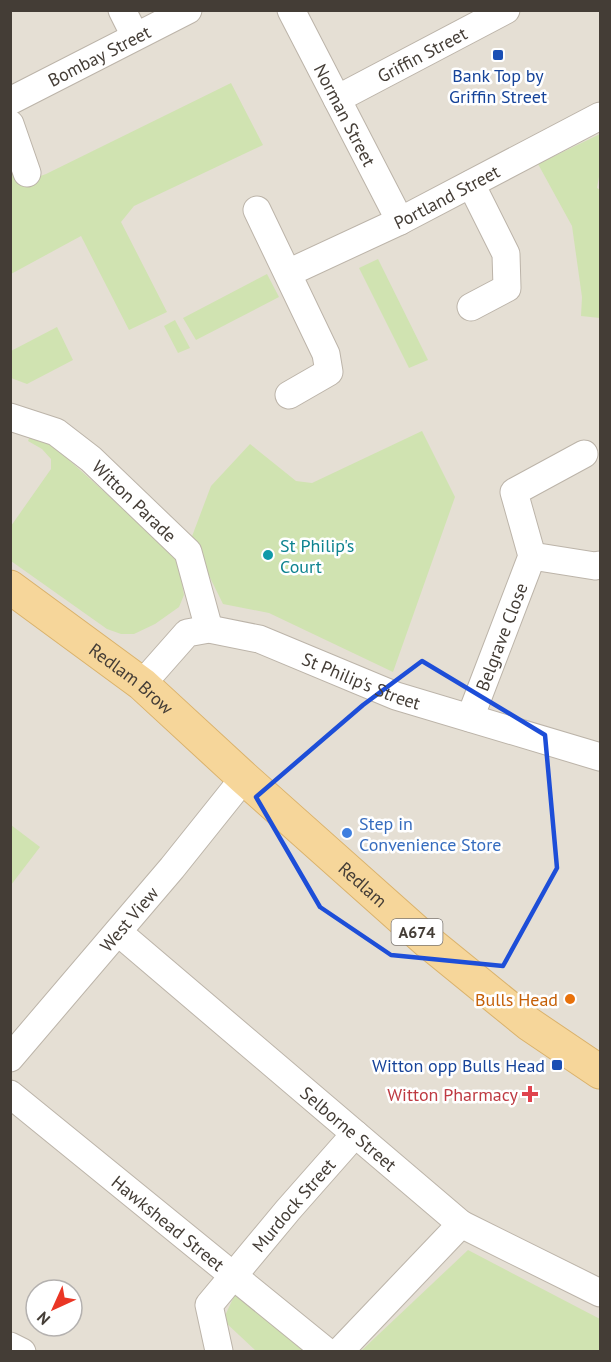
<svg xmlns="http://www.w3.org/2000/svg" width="611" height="1362" viewBox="0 0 611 1362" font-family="'PT Sans',sans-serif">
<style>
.residential{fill:#e5dfd4;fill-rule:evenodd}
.green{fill:#d0e3b1}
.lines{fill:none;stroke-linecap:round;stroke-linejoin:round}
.minor-casing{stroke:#bcb4a9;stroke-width:29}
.major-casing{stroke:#dab26b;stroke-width:35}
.minor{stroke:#fff;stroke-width:27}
.major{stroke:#f6d69a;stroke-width:33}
.marked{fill:none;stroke:#1d4ed8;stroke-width:4.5;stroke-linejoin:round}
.transit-dot{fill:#1a4fb4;stroke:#fff;stroke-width:2}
.culture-dot{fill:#0f9aa8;stroke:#fff;stroke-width:2}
.shop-dot{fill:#3f7fe0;stroke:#fff;stroke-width:2}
.food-dot{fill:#e8710a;stroke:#fff;stroke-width:2}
.health-dot{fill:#e0444e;stroke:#fff;stroke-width:2}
.labels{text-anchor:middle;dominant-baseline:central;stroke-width:5;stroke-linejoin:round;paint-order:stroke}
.shield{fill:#fff;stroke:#7c7772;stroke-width:1.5}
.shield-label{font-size:16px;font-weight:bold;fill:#443d36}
.street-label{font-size:18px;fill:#443d36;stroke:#fff}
.transit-label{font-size:18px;fill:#164399;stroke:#fff}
.culture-label{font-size:18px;fill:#0d838f;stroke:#fff;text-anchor:start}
.shop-label{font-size:18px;fill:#366cbe;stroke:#fff;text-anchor:start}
.food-label{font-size:18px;fill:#c56008;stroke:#fff;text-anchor:end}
.health-label{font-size:18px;fill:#be3a42;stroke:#fff;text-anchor:end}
</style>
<rect width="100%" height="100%" fill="#f1ede6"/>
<path class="residential" d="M10 11H600V1351H11ZM36 1290H72V1326H36Z"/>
<g class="green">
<polygon points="231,83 263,145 134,206 121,222 167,312 129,330 81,236 11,274 10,158 24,182 46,174"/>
<polygon points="600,134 600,171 597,188 600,190 600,318 581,316 582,297 572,226 538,164"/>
<polygon points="378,259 428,360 409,368 359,268"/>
<polygon points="267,274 279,297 196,340 183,318"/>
<polygon points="175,320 190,348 178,353 164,326"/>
<polygon points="57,327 73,360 27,384 11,378 11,351"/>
<polygon points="422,431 455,497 393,672 269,613 223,604 191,539 211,486 250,444 296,481 312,483"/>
<polygon points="31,434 50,443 138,522 178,561 184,595 179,607 155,624 134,634 121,634 107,629 11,561 11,526 51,469 51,459 42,449 28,441"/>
<polygon points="11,825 40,847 11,885"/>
<polygon points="468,1250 600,1319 600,1351 361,1351"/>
<polygon points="236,1292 313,1351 256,1351 223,1320"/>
</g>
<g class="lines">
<defs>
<g id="minor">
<polyline points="122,10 135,36"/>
<path id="s1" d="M291 10 400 221"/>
<path id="s2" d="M337 99 506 10"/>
<path id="s3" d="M10 101 188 10"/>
<polyline points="10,124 27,173"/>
<polyline points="257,210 326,354 329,372 289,395"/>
<path id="s4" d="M288 273 400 221 600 116"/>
<polyline points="471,307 507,288 506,254 471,184"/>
<path id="s5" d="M10 417 56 432 91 459 188 552 209 629"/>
<polyline points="532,556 595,566 600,565"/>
<path id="s6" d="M142 684 187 633 209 629 259 639 396 696 600 757"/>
<path id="s7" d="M470 718 532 556 514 492 584 454"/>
<path id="s8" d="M118 932 461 1224 600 1293"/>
<path id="s9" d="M10 1058 172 868 244 778"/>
<path id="s10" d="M10 1094 327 1352"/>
<polyline points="10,1346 22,1352"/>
<path id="s11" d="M219 1351 209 1305 288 1210 355 1134"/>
<polyline points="339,1352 461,1224"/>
</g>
<g id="major">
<path id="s12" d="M10 587 142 684 244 778 427 941 529 1024 600 1072"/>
</g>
</defs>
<use href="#minor" class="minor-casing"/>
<use href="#major" class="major-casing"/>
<use href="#minor" class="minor"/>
<use href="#major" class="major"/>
</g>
<path class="marked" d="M422 661 545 735 557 868 503 966 391 955 320 907 256 797 363 705Z"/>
<g class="transit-dot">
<rect x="492" y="49" width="12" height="12" rx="3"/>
<rect x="551" y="1059" width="12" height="12" rx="3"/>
</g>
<circle class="culture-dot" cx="268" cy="555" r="6"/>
<circle class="shop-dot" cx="347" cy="833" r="6"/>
<circle class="food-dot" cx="570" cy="999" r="6"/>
<path class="health-dot" d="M527 1085h6v6h6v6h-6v6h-6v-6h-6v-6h6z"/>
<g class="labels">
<rect class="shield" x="391.5" y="919" width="51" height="26" rx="4.5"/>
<g class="shield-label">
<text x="417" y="932">A674</text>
</g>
<g class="street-label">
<text stroke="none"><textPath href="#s3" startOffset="100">Bombay Street</textPath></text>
<text stroke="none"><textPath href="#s2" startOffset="96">Griffin Street</textPath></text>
<text stroke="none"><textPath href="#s1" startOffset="118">Norman Street</textPath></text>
<text stroke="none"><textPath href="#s4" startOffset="176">Portland Street</textPath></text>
<text stroke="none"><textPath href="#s5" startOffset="153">Witton Parade</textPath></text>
<text stroke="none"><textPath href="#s7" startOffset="87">Belgrave Close</textPath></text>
<text stroke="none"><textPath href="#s12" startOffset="152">Redlam Brow</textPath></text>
<text stroke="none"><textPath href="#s6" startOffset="252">St Philip's Street</textPath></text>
<text stroke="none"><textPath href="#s12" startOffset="462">Redlam</textPath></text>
<text stroke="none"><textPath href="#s9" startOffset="183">West View</textPath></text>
<text stroke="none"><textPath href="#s8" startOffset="303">Selborne Street</textPath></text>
<text stroke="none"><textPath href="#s11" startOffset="178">Murdock Street</textPath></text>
<text stroke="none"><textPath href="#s10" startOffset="204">Hawkshead Street</textPath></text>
</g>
<g class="transit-label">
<text x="498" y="75">Bank Top by<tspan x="498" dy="21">Griffin Street</tspan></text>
<text x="545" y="1065" text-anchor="end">Witton opp Bulls Head</text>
</g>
<g class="culture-label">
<text x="280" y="545">St Philip's<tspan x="280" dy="21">Court</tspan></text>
</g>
<g class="shop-label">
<text x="359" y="823">Step in<tspan x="359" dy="21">Convenience Store</tspan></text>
</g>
<g class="food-label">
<text x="558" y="999">Bulls Head</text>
</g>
<g class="health-label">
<text x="518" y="1094">Witton Pharmacy</text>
</g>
</g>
<rect width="611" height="1362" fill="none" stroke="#443d36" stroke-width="24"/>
<g transform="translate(54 1308) rotate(225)"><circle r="28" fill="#ffffff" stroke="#b4b1af" stroke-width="1.5"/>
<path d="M0-4.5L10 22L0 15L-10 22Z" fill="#ea3625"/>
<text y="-9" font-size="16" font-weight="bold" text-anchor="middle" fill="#443d36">N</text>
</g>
</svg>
